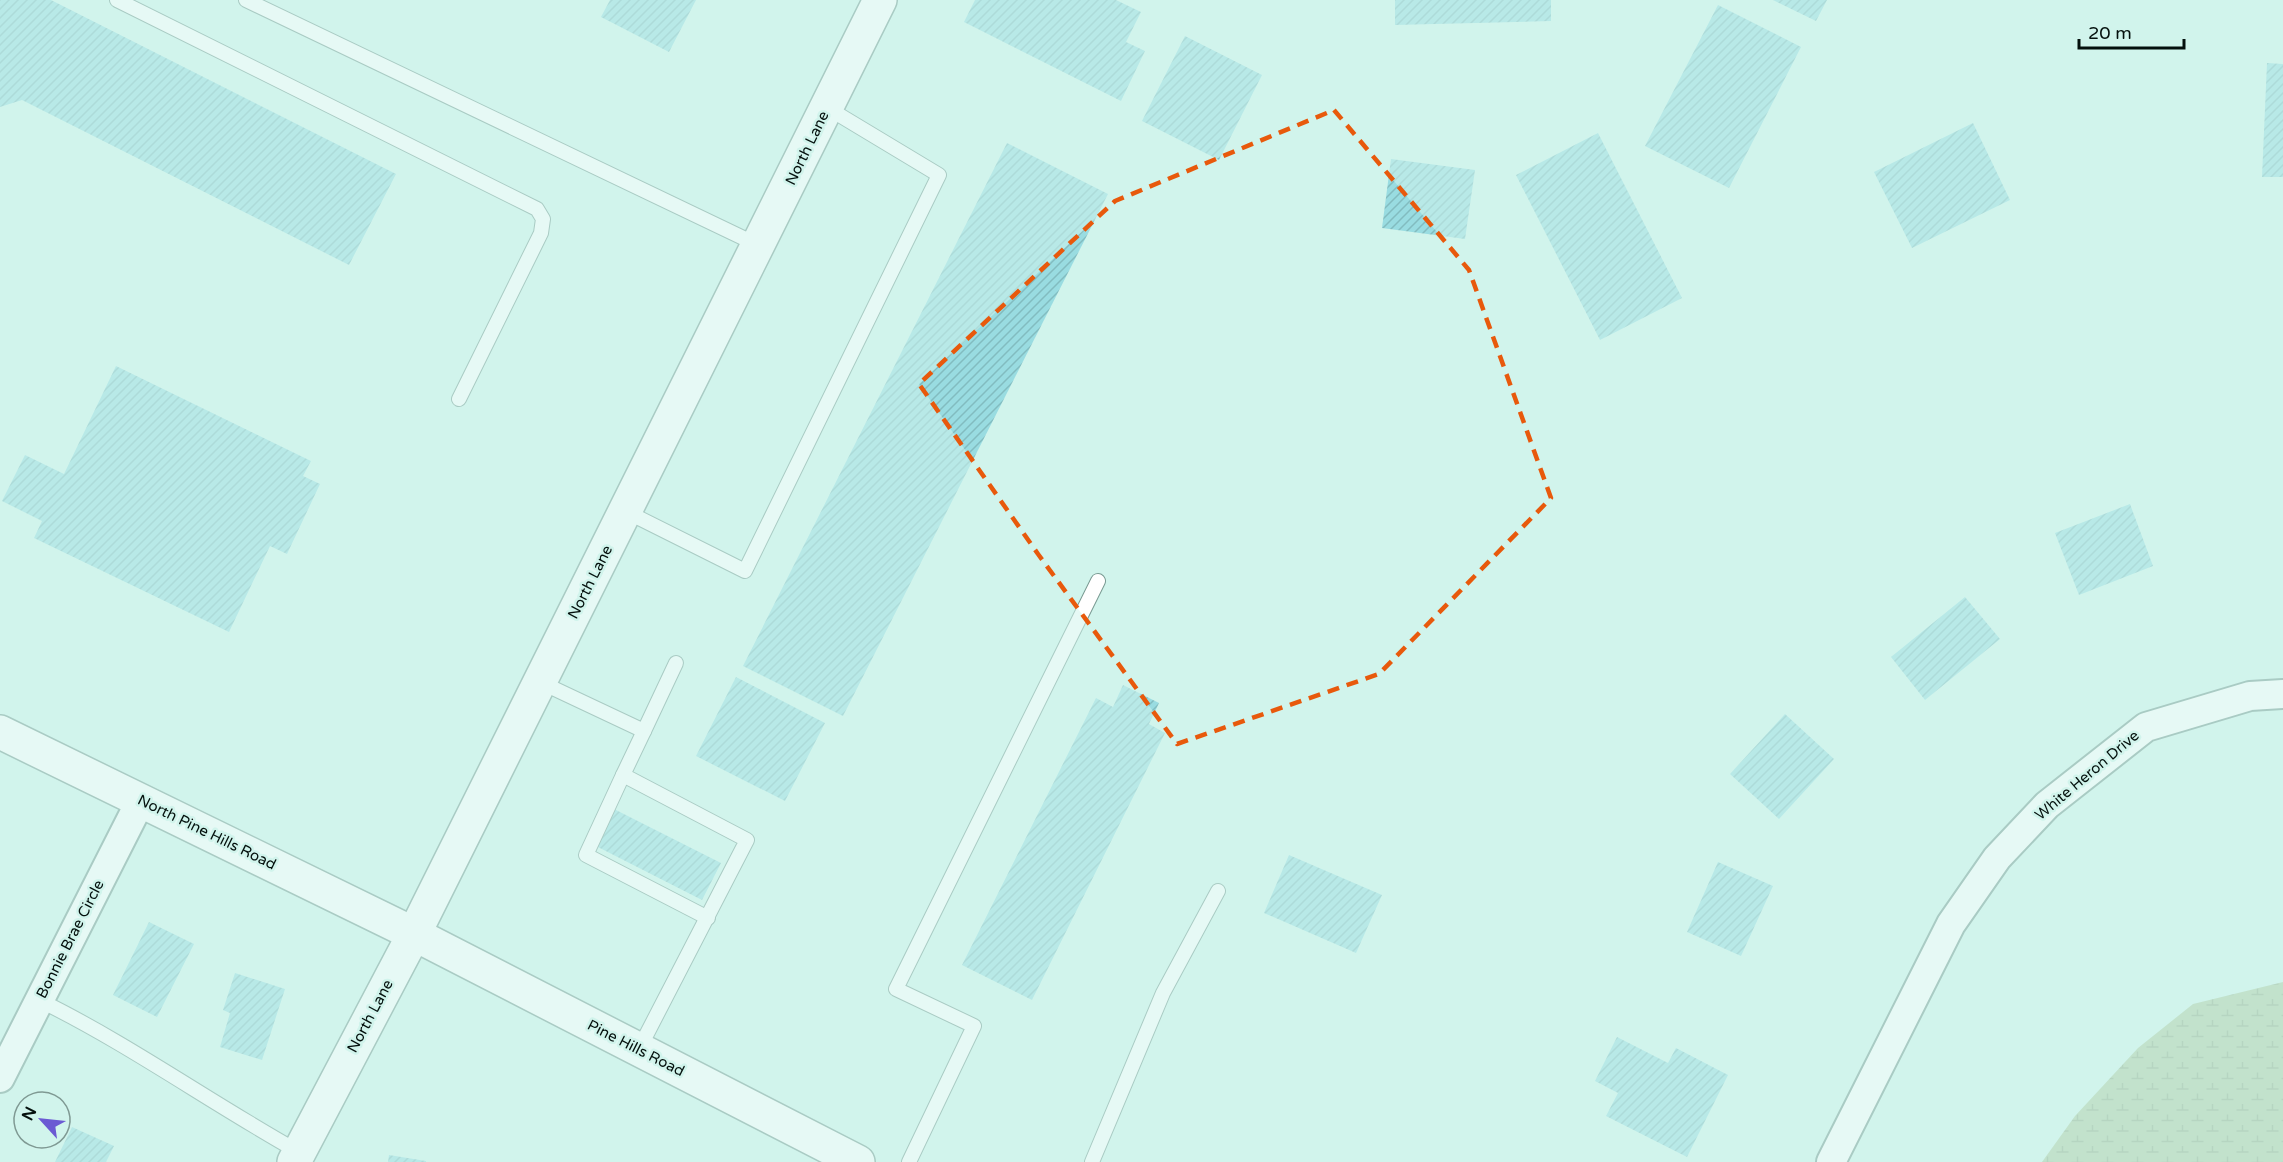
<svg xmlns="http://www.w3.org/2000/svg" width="2283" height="1162" viewBox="0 0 2283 1162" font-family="'Varela Round',sans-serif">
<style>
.wetland{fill:url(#wetland-marsh)}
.building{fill:url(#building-hatch)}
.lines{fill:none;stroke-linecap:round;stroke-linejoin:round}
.service-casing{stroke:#799a92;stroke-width:16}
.minor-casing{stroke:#799a92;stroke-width:32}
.tertiary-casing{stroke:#799a92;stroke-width:36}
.secondary-casing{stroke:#799a92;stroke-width:36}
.service{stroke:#fff;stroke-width:14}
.minor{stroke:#fff;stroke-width:28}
.tertiary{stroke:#fff;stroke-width:33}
.secondary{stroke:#fff;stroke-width:33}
.marked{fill:none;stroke:#e8590c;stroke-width:4.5;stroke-dasharray:12 8;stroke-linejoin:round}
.labels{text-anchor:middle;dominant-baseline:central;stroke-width:5;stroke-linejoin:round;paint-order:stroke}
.street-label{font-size:15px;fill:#04100d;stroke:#d1f4ec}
</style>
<defs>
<pattern id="wetland-marsh" width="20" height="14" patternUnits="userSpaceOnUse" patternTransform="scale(1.5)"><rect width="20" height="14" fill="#afcda5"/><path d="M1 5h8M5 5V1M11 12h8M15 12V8" fill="none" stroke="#95af8d"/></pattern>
<pattern id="building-hatch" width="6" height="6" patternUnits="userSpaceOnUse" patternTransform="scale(1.5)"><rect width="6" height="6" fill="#99dce1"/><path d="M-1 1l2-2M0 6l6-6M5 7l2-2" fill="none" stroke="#82bcc0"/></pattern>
</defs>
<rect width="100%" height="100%" fill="#d1f4ec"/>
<polygon class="wetland" points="2283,982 2283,1162 2042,1162 2075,1116 2138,1048 2193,1004"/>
<g class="building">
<polygon points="0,0 51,0 396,174 349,265 22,100 0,107"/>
<polygon points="610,0 696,0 669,52 601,17"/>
<polygon points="975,0 1116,0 1141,12 1126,42 1145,51 1121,101 964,22"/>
<polygon points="1395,0 1551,0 1551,21 1395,25"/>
<polygon points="1773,0 1827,0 1816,21"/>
<polygon points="1718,5 1801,47 1729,188 1645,146"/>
<polygon points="1185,36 1262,75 1219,160 1142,121"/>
<polygon points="2267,63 2283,64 2283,177 2262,177"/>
<polygon points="1973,123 2010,200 1912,248 1874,172"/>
<polygon points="1598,133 1682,298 1600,340 1516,175"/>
<polygon points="1007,143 1108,194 843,716 743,666"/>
<polygon points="1391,159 1475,170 1465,239 1382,228"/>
<polygon points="116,366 311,461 303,476 320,484 287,554 270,546 229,632 34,538 42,521 2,501 25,455 64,474"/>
<polygon points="2130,504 2153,566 2079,595 2055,533"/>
<polygon points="1965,597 2000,639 1925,700 1891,657"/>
<polygon points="736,677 825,723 785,801 696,756"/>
<polygon points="1123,685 1159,703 1149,724 1165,733 1032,1000 962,965 1096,698 1113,707"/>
<polygon points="1785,714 1834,759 1779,819 1730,774"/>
<polygon points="610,807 721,863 702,900 592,844"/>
<polygon points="1289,855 1382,895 1356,953 1264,913"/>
<polygon points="1718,862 1773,886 1741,956 1687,932"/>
<polygon points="149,922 194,944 157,1017 113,995"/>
<polygon points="235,973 285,989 262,1060 220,1047 230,1013 223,1010"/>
<polygon points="1617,1037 1668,1063 1676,1048 1728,1075 1687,1157 1606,1116 1618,1093 1595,1081"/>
<polygon points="72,1127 114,1146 106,1162 55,1162"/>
<polygon points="389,1155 426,1161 426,1162 388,1162"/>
</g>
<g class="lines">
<defs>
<g id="service">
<polyline points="117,0 537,209 543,219 541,233 459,399"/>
<polyline points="246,0 758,245"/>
<polyline points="625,511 745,571 939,175 826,107"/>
<polyline points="540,682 644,731 676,663"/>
<polyline points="623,775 586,855 708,918"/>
<path d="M39 1000C129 1044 211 1103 299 1152"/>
<polyline points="639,1049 747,840 623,775 644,731"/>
<polyline points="909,1162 974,1026 896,989 1098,581"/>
<polyline points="1092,1162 1163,993 1218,891"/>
</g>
<g id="minor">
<polyline points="0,1078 141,800"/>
<polyline points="1831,1162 1951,924 1997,858 2047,805 2146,727 2250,696 2283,694"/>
</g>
<polyline id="tertiary" points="294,1162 414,934 880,0"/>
<polyline id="secondary" points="0,732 414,934 858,1162"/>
</defs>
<use href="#service" class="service-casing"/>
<use href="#minor" class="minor-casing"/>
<use href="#tertiary" class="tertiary-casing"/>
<use href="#secondary" class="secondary-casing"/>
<use href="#service" class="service"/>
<use href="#minor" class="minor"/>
<use href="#tertiary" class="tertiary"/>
<use href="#secondary" class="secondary"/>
</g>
<path d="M0 0H2283V1162H0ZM1334 110 1469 270 1551 498 1379 674 1177 744 1038 554 919 384 1115 201Z" fill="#d1f4ec" fill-opacity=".55" fill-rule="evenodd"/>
<path class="marked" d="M1334 110 1469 270 1551 498 1379 674 1177 744 1038 554 919 384 1115 201Z"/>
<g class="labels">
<g class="street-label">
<text transform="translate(807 148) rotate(-64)">North Lane</text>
<text transform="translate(590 582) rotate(-63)">North Lane</text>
<text transform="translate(2087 775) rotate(-40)">White Heron Drive</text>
<text transform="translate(207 832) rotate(26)">North Pine Hills Road</text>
<text transform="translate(70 939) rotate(-63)">Bonnie Brae Circle</text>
<text transform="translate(370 1016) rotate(-62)">North Lane</text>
<text transform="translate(636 1048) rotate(27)">Pine Hills Road</text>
</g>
</g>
<g transform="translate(42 1120) rotate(297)"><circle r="28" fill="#d1f4ec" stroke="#7f9993" stroke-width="1.5"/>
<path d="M0-4.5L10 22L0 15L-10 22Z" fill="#6b5ad3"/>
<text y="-9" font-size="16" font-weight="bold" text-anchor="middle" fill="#04100d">N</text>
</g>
<path d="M2079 39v9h105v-9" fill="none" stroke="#04100d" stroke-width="3"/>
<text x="2088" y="39" font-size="18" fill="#04100d" stroke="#d1f4ec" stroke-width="4.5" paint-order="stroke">20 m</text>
</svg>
